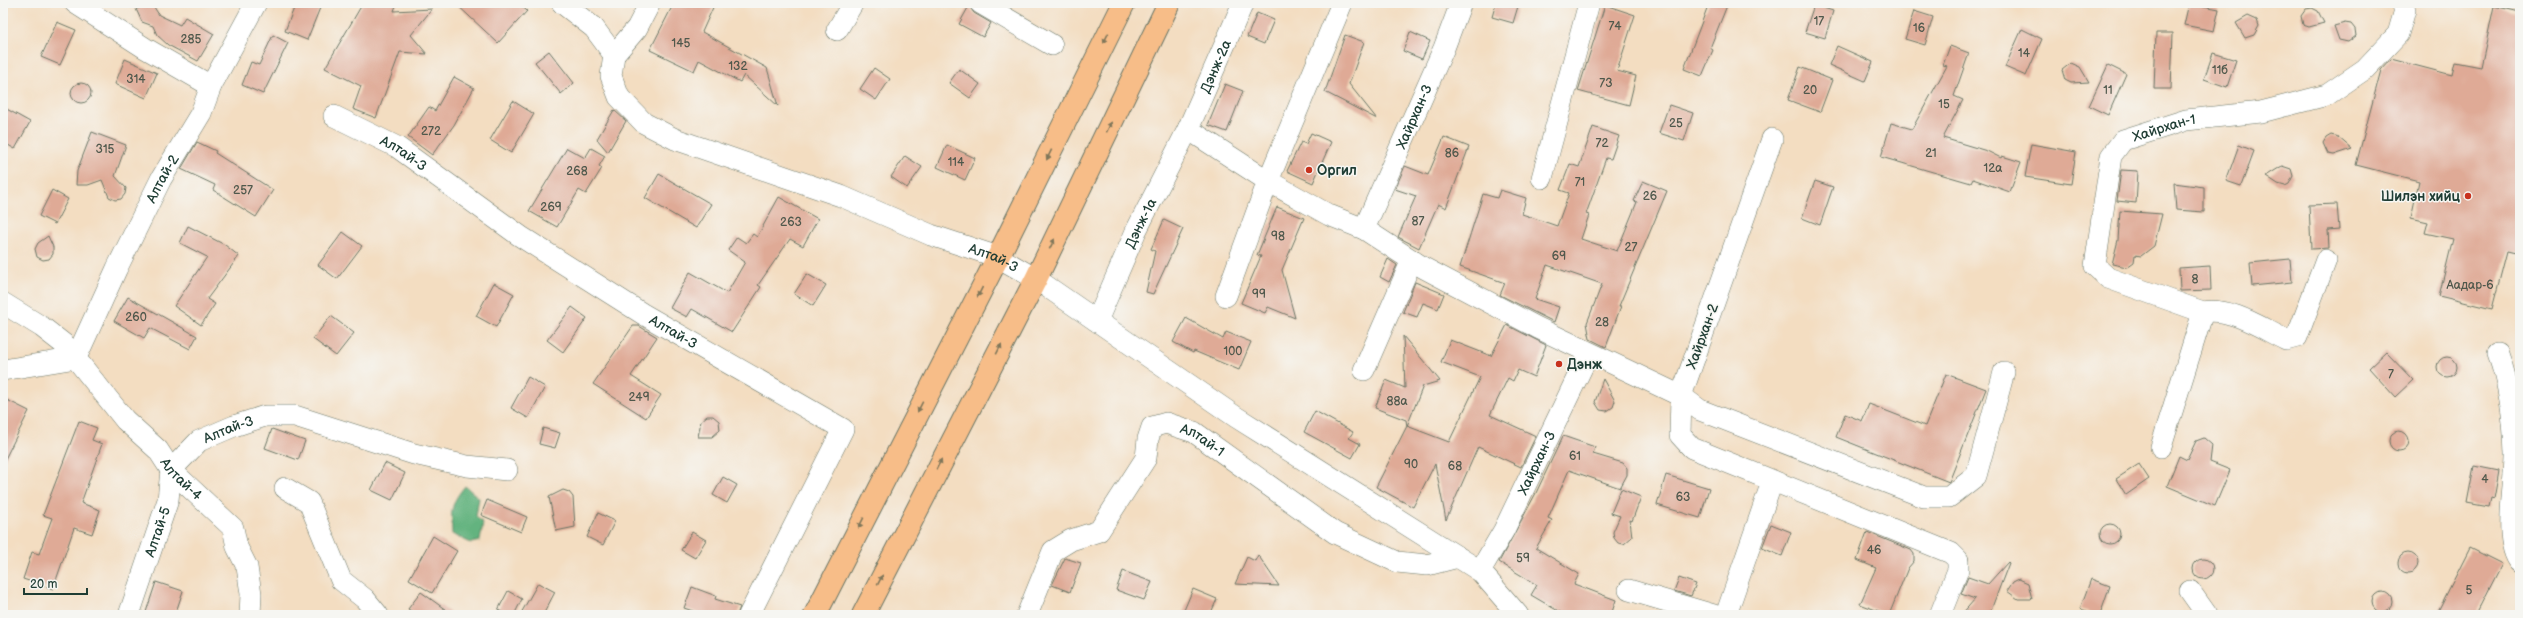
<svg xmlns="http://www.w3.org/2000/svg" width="2523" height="618" font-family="'Balsamiq Sans',sans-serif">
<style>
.forest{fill:#63b37f;stroke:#41785a}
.building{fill:#dfaa96}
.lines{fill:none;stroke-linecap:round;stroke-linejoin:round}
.minor-casing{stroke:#697565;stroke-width:22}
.major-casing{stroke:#697565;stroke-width:24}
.minor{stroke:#fff;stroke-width:21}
.major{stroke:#f7bd88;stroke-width:22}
.oneway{fill:#80775a}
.poi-dot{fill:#c8321e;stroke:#f6f6f2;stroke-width:1.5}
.labels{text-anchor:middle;stroke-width:3;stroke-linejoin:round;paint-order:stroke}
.number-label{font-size:12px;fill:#4f584c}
.street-label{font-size:14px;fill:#1f3d34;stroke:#f6f6f2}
.poi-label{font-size:14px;font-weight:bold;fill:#1f3d34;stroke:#f6f6f2;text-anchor:start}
</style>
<rect width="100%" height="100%" fill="#f6f6f2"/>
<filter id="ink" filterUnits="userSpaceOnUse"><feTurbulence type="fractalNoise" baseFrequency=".025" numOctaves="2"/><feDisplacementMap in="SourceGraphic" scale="8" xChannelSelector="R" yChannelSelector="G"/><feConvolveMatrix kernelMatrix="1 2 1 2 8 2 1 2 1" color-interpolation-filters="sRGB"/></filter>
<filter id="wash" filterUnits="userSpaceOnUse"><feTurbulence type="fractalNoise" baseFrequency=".012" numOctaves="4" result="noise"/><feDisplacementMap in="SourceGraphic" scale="16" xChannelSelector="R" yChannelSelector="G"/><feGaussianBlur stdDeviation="0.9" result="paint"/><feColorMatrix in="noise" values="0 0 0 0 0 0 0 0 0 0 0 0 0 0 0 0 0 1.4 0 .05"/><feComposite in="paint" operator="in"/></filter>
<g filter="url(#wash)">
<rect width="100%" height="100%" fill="#f3ddc1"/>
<path class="forest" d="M465 486 479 498 476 516 483 523 480 541 471 543 452 534C451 511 450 504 465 486Z"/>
<g id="blocks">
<g class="building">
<path d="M296 3H322L307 40 285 31Z"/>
<path d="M363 3H397L394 11 432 9 411 35 427 54 400 52 376 118 353 109 361 86 325 68Z"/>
<path d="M455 3H518L527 11 498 43Z"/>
<path d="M674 3H715L702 32 767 68 778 106 744 75 740 82 699 60 694 71 650 50Z"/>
<path d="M1496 3H1519L1513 23 1492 17Z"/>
<path d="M1709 3H1728L1710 48 1713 50 1702 76 1684 69Z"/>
<path d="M2189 3 2219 9 2214 31 2184 25Z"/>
<path d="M148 5 154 7 159 15 180 25 185 17 214 34 198 61 168 45 157 35 153 26 142 22 136 9Z"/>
<path d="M1605 5 1635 15 1617 71 1636 76 1629 105 1578 91Z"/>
<path d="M1814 5 1833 11 1825 38 1805 32Z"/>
<path d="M969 6 974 13 991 23 983 37 959 24Z"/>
<path d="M2494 6 2520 12V254L2507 251 2492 309 2439 296 2453 239 2425 233 2428 222 2411 218 2419 181 2356 165 2381 70 2391 59 2452 75 2455 62 2481 67Z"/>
<path d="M2312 8 2318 11 2324 23 2309 27 2303 25 2301 16 2306 9Z"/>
<path d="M1914 11 1933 17 1925 45 1905 39Z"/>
<path d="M1257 13 1274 20 1264 44 1247 37Z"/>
<path d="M2248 16 2257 20 2259 26 2254 35 2245 38 2236 23Z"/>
<path d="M57 22 76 30 60 65 41 57Z"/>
<path d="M2345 23 2351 24 2355 29 2356 36 2348 42 2339 40 2334 26Z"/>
<path d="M2022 29 2042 39 2026 76 2005 67Z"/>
<path d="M1410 32 1430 41 1422 59 1403 51Z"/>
<path d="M2156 33H2173L2171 89H2154Z"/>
<path d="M273 35 288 43 263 94 242 85 251 62 259 65Z"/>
<path d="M1345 35 1364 42 1349 84 1377 119 1325 92Z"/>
<path d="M1837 46 1873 62 1865 81 1829 65Z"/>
<path d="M1950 46 1969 53 1954 96 1963 100 1943 138 1987 151 2001 158 2002 156 2021 162 2010 192 1973 179 1971 183 1881 157 1891 123 1912 129 1947 66 1943 65Z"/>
<path d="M549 51 574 83 561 94 535 62Z"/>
<path d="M2213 53 2236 60 2227 87 2204 79Z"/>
<path d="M125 59 157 73 146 98 115 84Z"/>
<path d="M2071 63 2080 67 2089 82 2071 83 2065 80 2062 70Z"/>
<path d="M2108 65 2126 74 2108 115 2089 106Z"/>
<path d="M1800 67 1832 80 1820 112 1788 100Z"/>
<path d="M874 68 890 79 876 100 860 89Z"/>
<path d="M959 69 980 84 970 98 949 83Z"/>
<path d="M454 77 474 88 454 125 432 155 408 137 429 107 435 111Z"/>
<circle cx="81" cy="93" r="10"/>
<path d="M1225 84 1243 91 1227 132 1208 125Z"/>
<path d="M513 101 534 114 511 153 490 140Z"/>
<path d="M1669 105 1693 113 1684 141 1659 133Z"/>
<path d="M3 107 30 122 15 149 3 142Z"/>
<path d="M614 110 626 121 608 152 597 139Z"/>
<path d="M1593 127 1619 136 1611 159 1606 158 1586 214 1589 215 1581 239 1617 251 1637 202 1634 201 1643 181 1667 191 1619 306H1621L1606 347 1590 339 1587 323 1602 284 1547 265 1535 299 1559 307 1554 322 1500 295 1505 283 1460 267 1483 194 1497 198 1500 190 1526 198 1522 214 1557 226 1569 193 1560 190 1570 164 1579 167Z"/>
<path d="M92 132 126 145 115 176 126 188 125 194 121 199 115 200 109 197 102 180 88 185H76L77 171Z"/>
<path d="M1311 133 1331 142 1313 183 1287 171 1301 142 1306 144Z"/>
<path d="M2331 135 2338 137 2352 149 2334 155 2328 154 2323 143 2326 138Z"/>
<path d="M1444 137 1469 147 1446 208 1438 204 1419 248 1398 237 1416 196 1395 189 1405 166 1428 175Z"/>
<path d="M197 142 216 151 215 153 273 190 256 217 213 190 215 185 181 169Z"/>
<path d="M2031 144 2076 152 2071 184 2025 177Z"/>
<path d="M947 145 975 158 965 180 937 167Z"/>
<path d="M2239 145 2254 151 2241 186 2226 181Z"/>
<path d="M567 148 585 158 591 148 605 156 599 166 602 168 586 194 579 190 557 227 529 211Z"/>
<path d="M905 156 922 167 907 188 891 177Z"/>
<path d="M2282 166 2291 169 2293 176 2289 184 2285 186 2278 184 2266 176Z"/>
<path d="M2121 170 2138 171 2136 203 2117 201Z"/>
<path d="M659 174 711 204 696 228 645 198Z"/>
<path d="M1815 181 1833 187 1820 225 1802 218Z"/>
<path d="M2174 183 2204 187V212L2176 210Z"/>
<path d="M52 190 68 199 55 224 39 216Z"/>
<path d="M779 197 818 219 803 246 790 239 758 285 761 287 732 332 692 309 687 317 670 308 690 272 727 293 745 262 728 250 737 237 746 243 753 234 757 237Z"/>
<path d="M2337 204 2339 229 2328 230 2329 248 2311 249 2309 205Z"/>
<path d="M1277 207 1304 218 1282 270 1295 318 1268 307 1265 313 1241 303 1261 256 1257 255Z"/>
<path d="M2120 211 2162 214 2154 246 2141 256 2135 255 2134 262 2127 267 2112 264 2118 240Z"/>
<path d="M1164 220 1183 229 1153 294 1146 292 1155 251 1151 249Z"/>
<path d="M188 226 225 245 239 256 207 299 215 304 201 325 174 306 207 257 180 243Z"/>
<path d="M343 232 362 246 337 279 318 265Z"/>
<path d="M48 236 53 247V254L49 259 43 260 37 257 35 249 38 243Z"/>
<path d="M1388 259 1397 265 1389 282 1380 277Z"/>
<path d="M2290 259 2292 282 2252 286 2250 263Z"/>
<path d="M2210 266 2211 290 2180 291 2179 268Z"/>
<path d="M807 274 826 285 813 306 794 294Z"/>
<path d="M1415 282 1444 294 1438 309 1423 303 1417 317 1403 312Z"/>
<path d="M494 283 514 294 496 327 476 316Z"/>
<path d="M128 297 197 336 190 349 150 328 144 338 114 321Z"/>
<path d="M572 307 587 318 563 352 547 340Z"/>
<path d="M331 316 354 333 336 356 313 339Z"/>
<path d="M1186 318 1223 339 1226 332 1251 342 1239 370 1194 351 1193 353 1173 342Z"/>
<path d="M1507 325 1546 345 1534 377 1518 370 1513 381 1508 378 1490 415 1536 436 1521 467 1478 447 1446 520 1435 464 1413 507 1376 487 1407 426 1406 420 1375 408 1386 380 1405 388 1403 336 1440 381 1423 386 1407 426 1449 442 1480 377 1441 362 1450 340 1491 356Z"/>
<path d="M633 326H639L657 337 631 376 661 395 646 418 593 384Z"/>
<path d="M2386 352 2413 380 2395 397 2369 368Z"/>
<circle cx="2447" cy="367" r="10"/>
<path d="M1946 374 1986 389 1949 482 1836 437 1845 414 1862 421 1869 404 1925 426Z"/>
<path d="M528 377 545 387 528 418 511 408Z"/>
<path d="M1603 379 1615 401 1613 407 1607 411 1600 410 1595 402Z"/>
<path d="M3 398 29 411 3 463Z"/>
<path d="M1315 411 1353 432 1349 438 1360 444 1352 458 1304 432Z"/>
<path d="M707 416H713L719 421 720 430 712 437H698L701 421Z"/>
<path d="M79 421 97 428 92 440 102 444 81 503 100 510 92 534 74 528 53 589 23 579 32 552 39 554 52 518 43 515Z"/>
<path d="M543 428 560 433 555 448 539 444Z"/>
<path d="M272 429 305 441 298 460 265 448Z"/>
<circle cx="2399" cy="441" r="10"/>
<path d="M1563 436 1595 447 1593 454 1623 463 1627 468V475L1620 488 1569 470 1548 518 1552 520 1536 548 1579 574 1574 584 1616 600 1611 615H1565L1531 595 1537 585 1499 562 1536 493Z"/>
<path d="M2204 438 2212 445 2210 462 2230 470 2215 506 2167 486 2179 456 2187 460 2196 441Z"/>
<path d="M385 463 405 473 392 500 371 490Z"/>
<path d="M2139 464 2149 479 2126 495 2116 479Z"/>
<path d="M2474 466 2499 471 2494 499 2491 498 2489 507 2467 503Z"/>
<path d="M1666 475 1709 488 1700 518 1657 505Z"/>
<path d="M723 477 737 485 727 503 713 495Z"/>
<path d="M1621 489 1641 497 1632 521 1630 520 1632 537 1624 544 1618 543 1614 538 1613 532 1620 516 1611 513Z"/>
<path d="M563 490 569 492 573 497 575 527 556 531 549 497Z"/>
<path d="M487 500 527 517 521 532 481 515Z"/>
<path d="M598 513 615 521 603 545 587 537Z"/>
<path d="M1771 524 1791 532 1782 556 1762 548Z"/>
<circle cx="2110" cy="534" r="10"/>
<path d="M692 532 706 540 695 558 681 550Z"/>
<path d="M1867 532 1911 550 1914 554V561L1908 568 1889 615 1860 604 1876 568 1857 560Z"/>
<path d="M433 536 457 551 432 593 409 579Z"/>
<path d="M2470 548 2502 564 2476 615H2436Z"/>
<circle cx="2408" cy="563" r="10"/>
<path d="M1258 555 1279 586 1235 584 1247 557 1255 561Z"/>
<path d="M1065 558 1081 563 1070 592 1052 585Z"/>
<circle cx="2203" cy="569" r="10"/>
<path d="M2008 562 2009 563 1989 615H1961L1975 599 1961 594 1968 577 1988 584Z"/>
<path d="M1123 571 1152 582 1144 600 1116 590Z"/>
<path d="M1679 578 1696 584 1691 596 1674 591Z"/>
<path d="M2019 579 2028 583 2032 599H2018L2007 591 2013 582Z"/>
<path d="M2091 579 2110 586 2100 615 2080 609Z"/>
<path d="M156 582 183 591 175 615H145Z"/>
<path d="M538 583 555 592 543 615H520Z"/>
<path d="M692 587 716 596 715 599 740 607 737 615H704L684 608Z"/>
<path d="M1193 589 1217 599 1210 615H1182Z"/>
<path d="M508 591 522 599 514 615H507L498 610Z"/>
<path d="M421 592 453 615H417L408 609Z"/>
<circle cx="2382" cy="602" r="10"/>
</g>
</g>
</g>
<g filter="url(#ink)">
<use href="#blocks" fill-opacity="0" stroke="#697565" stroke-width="1"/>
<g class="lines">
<defs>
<g id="minor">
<path d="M75 3 145 48 211 86"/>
<path d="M562 3 594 28 614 55"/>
<path d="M980 3 1052 45"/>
<path d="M837 30 853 3"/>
<path id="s1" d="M614 55 611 76 619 97 644 123 675 139 841 196 931 235 998 257 1036 279 1236 417 1480 571 1518 615"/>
<path d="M614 55 637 28 650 3"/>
<path id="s2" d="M334 116 397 147 520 236 643 314 843 429 749 615"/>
<path d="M1188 129 1268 181 1329 215 1364 229 1424 268 1538 328 1681 396 1700 410 1924 497H1949L1976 476 2004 372"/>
<path d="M1772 139 1681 396 1680 435 1692 448 1951 553 1958 560V570L1940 615"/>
<path d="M1542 178 1589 3"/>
<path id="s3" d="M1364 229 1444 48 1461 3"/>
<path d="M1226 296 1268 181 1342 3"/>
<path id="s4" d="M3 303 42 327 65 345 125 420 158 450 171 470 233 528 237 547 247 567 251 594 250 615"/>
<path d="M2203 312C2231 307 2261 328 2286 340L2297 337 2326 260"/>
<path id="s5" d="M1097 321 1136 231 1188 129 1243 3"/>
<path d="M2498 354C2509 384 2514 421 2515 453 2516 480 2502 541 2520 562"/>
<path id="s6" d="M76 358 117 268 161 179 201 113 211 86 256 3"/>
<path d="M3 370 76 358"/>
<path d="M1364 370 1412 260"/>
<path id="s7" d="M2161 447 2203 312 2108 278 2095 266 2111 156 2123 140 2186 120 2261 112 2327 95 2365 69 2398 34 2405 10 2402 3"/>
<path id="s8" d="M171 470 199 441 234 426 265 416H295L414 454 467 466 507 470"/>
<path d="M285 488 309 502 341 580 365 599 378 615"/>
<path id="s9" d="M1480 571 1504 530 1589 353"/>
<path d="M1629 590 1714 615"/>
<path d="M2190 591 2207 615"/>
<path id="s10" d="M129 615 168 500 171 470"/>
<path id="s11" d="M1027 615 1053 551 1071 540 1099 531 1146 458 1148 439 1152 427 1166 423 1194 432 1335 533 1397 562 1427 565 1458 557"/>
<path d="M1726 615 1772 482"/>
</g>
<g id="major">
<path d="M815 615 998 257 1124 3"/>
<path d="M863 615 1036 279 1169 3"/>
</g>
</defs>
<use href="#minor" class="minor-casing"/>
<use href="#major" class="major-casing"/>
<use href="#minor" class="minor"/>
<use href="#major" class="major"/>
</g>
<defs><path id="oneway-solid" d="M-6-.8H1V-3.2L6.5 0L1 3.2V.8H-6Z"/></defs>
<g class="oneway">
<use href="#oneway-solid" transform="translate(1106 38) rotate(116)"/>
<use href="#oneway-solid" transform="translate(1109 127) rotate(-64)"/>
<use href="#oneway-solid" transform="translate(1049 155) rotate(116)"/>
<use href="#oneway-solid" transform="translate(1052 244) rotate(-64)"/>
<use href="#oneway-solid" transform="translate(980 292) rotate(117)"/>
<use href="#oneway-solid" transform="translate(999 349) rotate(-63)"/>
<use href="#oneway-solid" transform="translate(920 407) rotate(117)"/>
<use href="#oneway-solid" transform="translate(939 464) rotate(-63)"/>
<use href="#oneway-solid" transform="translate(861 523) rotate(117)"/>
<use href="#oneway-solid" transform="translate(880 580) rotate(-63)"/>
</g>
</g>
<g class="poi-dot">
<circle cx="1309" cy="170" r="4"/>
<circle cx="2468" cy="196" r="4"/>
<circle cx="1559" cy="364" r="4"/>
</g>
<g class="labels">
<g class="number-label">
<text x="1819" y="25">17</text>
<text x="1615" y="30">74</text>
<text x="1919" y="32">16</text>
<text x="191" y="43">285</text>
<text x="681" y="47">145</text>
<text x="2024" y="57">14</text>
<text x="738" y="70">132</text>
<text x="2220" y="74">11б</text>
<text x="136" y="83">314</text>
<text x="1606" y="87">73</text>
<text x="1810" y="94">20</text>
<text x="2108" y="94">11</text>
<text x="1944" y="108">15</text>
<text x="1676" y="127">25</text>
<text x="431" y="135">272</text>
<text x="1602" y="147">72</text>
<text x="105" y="153">315</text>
<text x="1452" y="157">86</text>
<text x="1931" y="157">21</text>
<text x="956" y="166">114</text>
<text x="1993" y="172">12а</text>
<text x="577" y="175">268</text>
<text x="1580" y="186">71</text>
<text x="243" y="194">257</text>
<text x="1650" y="200">26</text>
<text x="551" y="211">269</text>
<text x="1418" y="225">87</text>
<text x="791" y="226">263</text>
<text x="1278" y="240">98</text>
<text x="1631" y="251">27</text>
<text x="1559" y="260">69</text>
<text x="2195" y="283">8</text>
<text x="2470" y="289">Аадар-6</text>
<text x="1259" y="298">99</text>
<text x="136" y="321">260</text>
<text x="1602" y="326">28</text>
<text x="1233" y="355">100</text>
<text x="2391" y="378">7</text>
<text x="639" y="401">249</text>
<text x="1397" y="405">88а</text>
<text x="1575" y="460">61</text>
<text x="1411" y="468">90</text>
<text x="1455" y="470">68</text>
<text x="2485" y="483">4</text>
<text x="1683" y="501">63</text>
<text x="1874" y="554">46</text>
<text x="1523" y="562">59</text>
<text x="2469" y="594">5</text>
</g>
<g class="street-label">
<text dy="5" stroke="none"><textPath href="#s5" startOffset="281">Дэнж-2а</textPath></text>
<text dy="5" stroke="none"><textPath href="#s3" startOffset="123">Хайрхан-3</textPath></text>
<text dy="5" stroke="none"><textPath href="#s7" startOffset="434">Хайрхан-1</textPath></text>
<text dy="5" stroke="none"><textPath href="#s2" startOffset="79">Алтай-3</textPath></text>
<text dy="5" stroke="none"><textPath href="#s6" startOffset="199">Алтай-2</textPath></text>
<text dy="5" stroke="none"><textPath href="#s5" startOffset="107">Дэнж-1а</textPath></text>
<text dy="5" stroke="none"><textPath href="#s1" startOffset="455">Алтай-3</textPath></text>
<text dy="5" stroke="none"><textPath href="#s2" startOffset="403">Алтай-3</textPath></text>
<text transform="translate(1702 336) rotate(-70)" y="5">Хайрхан-2</text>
<text dy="5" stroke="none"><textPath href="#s8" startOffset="72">Алтай-3</textPath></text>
<text dy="5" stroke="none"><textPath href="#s11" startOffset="293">Алтай-1</textPath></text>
<text dy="5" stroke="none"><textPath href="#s9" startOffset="122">Хайрхан-3</textPath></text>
<text dy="5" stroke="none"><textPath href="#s4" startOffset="253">Алтай-4</textPath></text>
<text dy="5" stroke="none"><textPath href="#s10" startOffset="88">Алтай-5</textPath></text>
</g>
<g class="poi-label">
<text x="1317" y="175">Оргил</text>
<text x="2460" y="201" text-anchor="end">Шилэн хийц</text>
<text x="1567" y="369">Дэнж</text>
</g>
</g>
<rect width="2523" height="618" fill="none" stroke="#f6f6f2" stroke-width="16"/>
<path d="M24 588v6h63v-6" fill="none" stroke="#1f3d34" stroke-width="2"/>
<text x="30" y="588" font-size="12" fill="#1f3d34" stroke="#f6f6f2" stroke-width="3" paint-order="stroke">20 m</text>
</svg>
